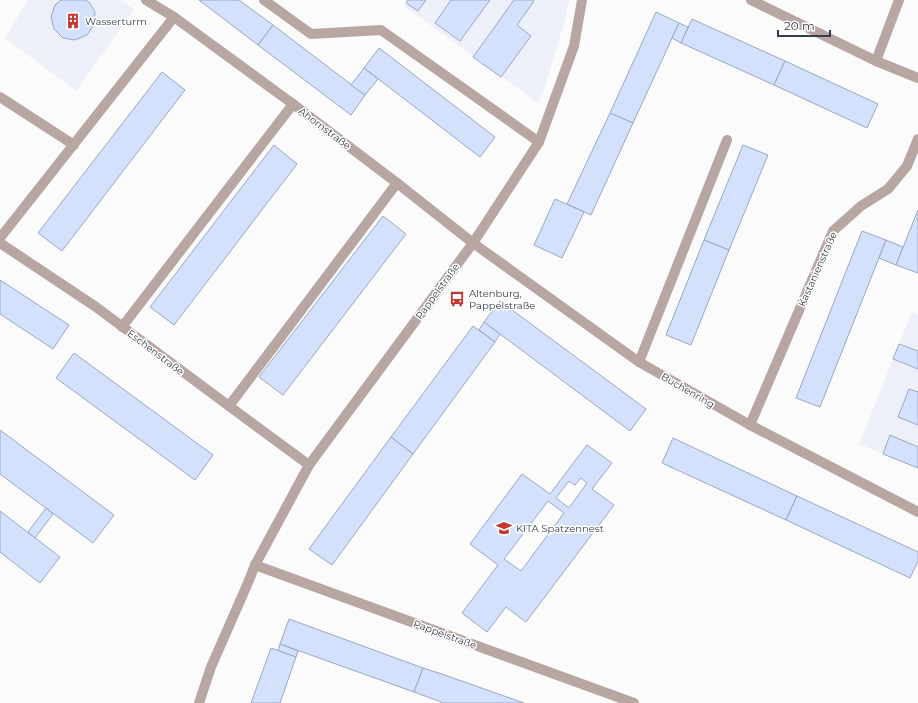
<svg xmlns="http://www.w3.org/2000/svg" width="918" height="703" font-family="Montserrat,sans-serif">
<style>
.built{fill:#edf0f8}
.building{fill:#d3e1fd;stroke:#99a7c5;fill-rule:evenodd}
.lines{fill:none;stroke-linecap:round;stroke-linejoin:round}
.minor{stroke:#b8a6a3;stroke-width:10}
.labels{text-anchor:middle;stroke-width:3;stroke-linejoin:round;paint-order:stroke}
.poi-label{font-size:10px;fill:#363c49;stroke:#fff;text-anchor:start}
.street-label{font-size:10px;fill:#363c49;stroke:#fff}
</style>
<rect width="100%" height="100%" fill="#fbfbfb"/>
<g class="built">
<path d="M28 0H120L134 9 76 91 5 38Z"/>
<path d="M408 0H569L566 16 545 87 538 103 404 6Z"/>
<path d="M912 312 918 315V468L859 444Z"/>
</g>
<g class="building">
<path d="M61 0H85L89 2 95 12 94 25 87 35 75 40 63 38 54 29 51 17 55 5Z"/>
<path d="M199 0H239L273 25 258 45Z"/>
<path d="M408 0H426L418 11 406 3Z"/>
<path d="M451 0H490L460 41 435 23Z"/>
<path d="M514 0H533L534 1 517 25 531 36 501 77 473 57Z"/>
<path d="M656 12 679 23 633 123 610 113Z"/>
<path d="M692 19 785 61 774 85 681 43Z"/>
<path d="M679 23 688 27 681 43 672 38Z"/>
<path d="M273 25 365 95 351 115 258 45Z"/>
<path d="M379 48 495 137 480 157 364 68Z"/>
<path d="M785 61 878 104 867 128 774 85Z"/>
<path d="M364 68 378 79 365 95 351 85Z"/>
<path d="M162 72 185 90 62 251 38 233Z"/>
<path d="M610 113 633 123 591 215 567 204Z"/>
<path d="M274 145 297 164 174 325 150 307Z"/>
<path d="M743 145 768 155 729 250 704 240Z"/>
<path d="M555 199 584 212 562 258 534 245Z"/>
<path d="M918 210V273L896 265Z"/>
<path d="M383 216 406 234 283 395 259 377Z"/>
<path d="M862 231 886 240 820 407 796 398Z"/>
<path d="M704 240 729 250 691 345 666 335Z"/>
<path d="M886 240 903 247 896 265 879 258Z"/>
<path d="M0 280 69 325 53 349 0 314Z"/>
<path d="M500 301 646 409 630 431 484 322Z"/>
<path d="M484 322 500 334 495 342 479 330Z"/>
<path d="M473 326 495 342 413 454 391 437Z"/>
<path d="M899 344 918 351V369L893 359Z"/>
<path d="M74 353 213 455 195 480 56 378Z"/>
<path d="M909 389 918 392V425L898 417Z"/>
<path d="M0 430 114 515 93 543 0 474Z"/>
<path d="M890 435 918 447V468L883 454Z"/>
<path d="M391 437 413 454 332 565 309 549Z"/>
<path d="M673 438 797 496 786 520 662 463Z"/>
<path d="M587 445 612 463 592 489 614 505 526 622 506 607 487 632 462 613 498 565 470 544 522 474 550 494ZM581 478 587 483 569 508 556 498 569 481 575 485ZM548 501 564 513 521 571 504 559Z"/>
<path d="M797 496 918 552V561L910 578 786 520Z"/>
<path d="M46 508 53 514 35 538 28 532Z"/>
<path d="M0 511 60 557 40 583 0 552Z"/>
<path d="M289 619 423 668 414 692 280 644Z"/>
<path d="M280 644 298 651 296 657 278 651Z"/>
<path d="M271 648 296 657 280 703H251Z"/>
<path d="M423 668 439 673 524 703H444L414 692Z"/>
</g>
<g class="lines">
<g class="minor">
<path d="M146 0 174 17 293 104 397 183 473 243 639 362 750 425 918 512"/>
<path d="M264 0 311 34 381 30 539 142"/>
<path d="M751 0 876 61 918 78"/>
<path d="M876 61 899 0"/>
<path d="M0 97 74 145"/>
<path d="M0 238 174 17"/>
<path d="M0 243 96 307 229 406 309 465"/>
<path d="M122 327 293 104"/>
<path d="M639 362 727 140"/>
<path d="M229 406 397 183"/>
<path d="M750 425 833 231 861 206 888 189 907 166 918 139"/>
<path d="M255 565 634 703"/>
<path d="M199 703 211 667 247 585 255 565 309 465 473 243 539 142 574 46 582 0"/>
</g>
</g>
<defs>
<symbol id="building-bare" viewBox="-9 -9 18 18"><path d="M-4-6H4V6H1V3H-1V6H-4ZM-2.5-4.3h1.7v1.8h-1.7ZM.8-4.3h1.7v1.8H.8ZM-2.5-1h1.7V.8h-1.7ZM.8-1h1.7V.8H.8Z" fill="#c5372c" stroke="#fff" stroke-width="2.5" paint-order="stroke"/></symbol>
<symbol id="bus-bare" viewBox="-9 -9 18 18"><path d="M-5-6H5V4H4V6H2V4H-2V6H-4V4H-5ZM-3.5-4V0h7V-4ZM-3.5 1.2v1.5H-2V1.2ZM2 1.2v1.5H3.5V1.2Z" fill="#c5372c" stroke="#fff" stroke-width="2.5" paint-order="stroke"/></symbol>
<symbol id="school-bare" viewBox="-9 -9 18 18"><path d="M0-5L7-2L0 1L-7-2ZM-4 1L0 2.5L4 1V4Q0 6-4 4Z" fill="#c5372c" stroke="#fff" stroke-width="2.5" paint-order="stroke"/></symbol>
</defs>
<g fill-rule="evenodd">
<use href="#building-bare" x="62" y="10" width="22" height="22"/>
<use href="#bus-bare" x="446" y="288" width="22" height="22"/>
<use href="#school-bare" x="493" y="517" width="22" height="22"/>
</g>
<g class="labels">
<g class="poi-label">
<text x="85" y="25">Wasserturm</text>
<text x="469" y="297">Altenburg,<tspan x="469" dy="12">Pappelstraße</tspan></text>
<text x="516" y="532">KITA Spatzennest</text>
</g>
<g class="street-label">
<text transform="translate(325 128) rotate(37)" y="4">Ahornstraße</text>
<text transform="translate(817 269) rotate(-66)" y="4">Kastanienstraße</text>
<text transform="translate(437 291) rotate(-54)" y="4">Pappelstraße</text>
<text transform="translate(156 352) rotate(37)" y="4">Eschenstraße</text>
<text transform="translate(688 390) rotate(30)" y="4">Buchenring</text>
<text transform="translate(445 634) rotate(20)" y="4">Pappelstraße</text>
</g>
</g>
<path d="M778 30v6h52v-6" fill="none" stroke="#363c49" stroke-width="2"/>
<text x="784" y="30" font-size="12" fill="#363c49" stroke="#ffffff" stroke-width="3" paint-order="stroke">20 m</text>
</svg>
